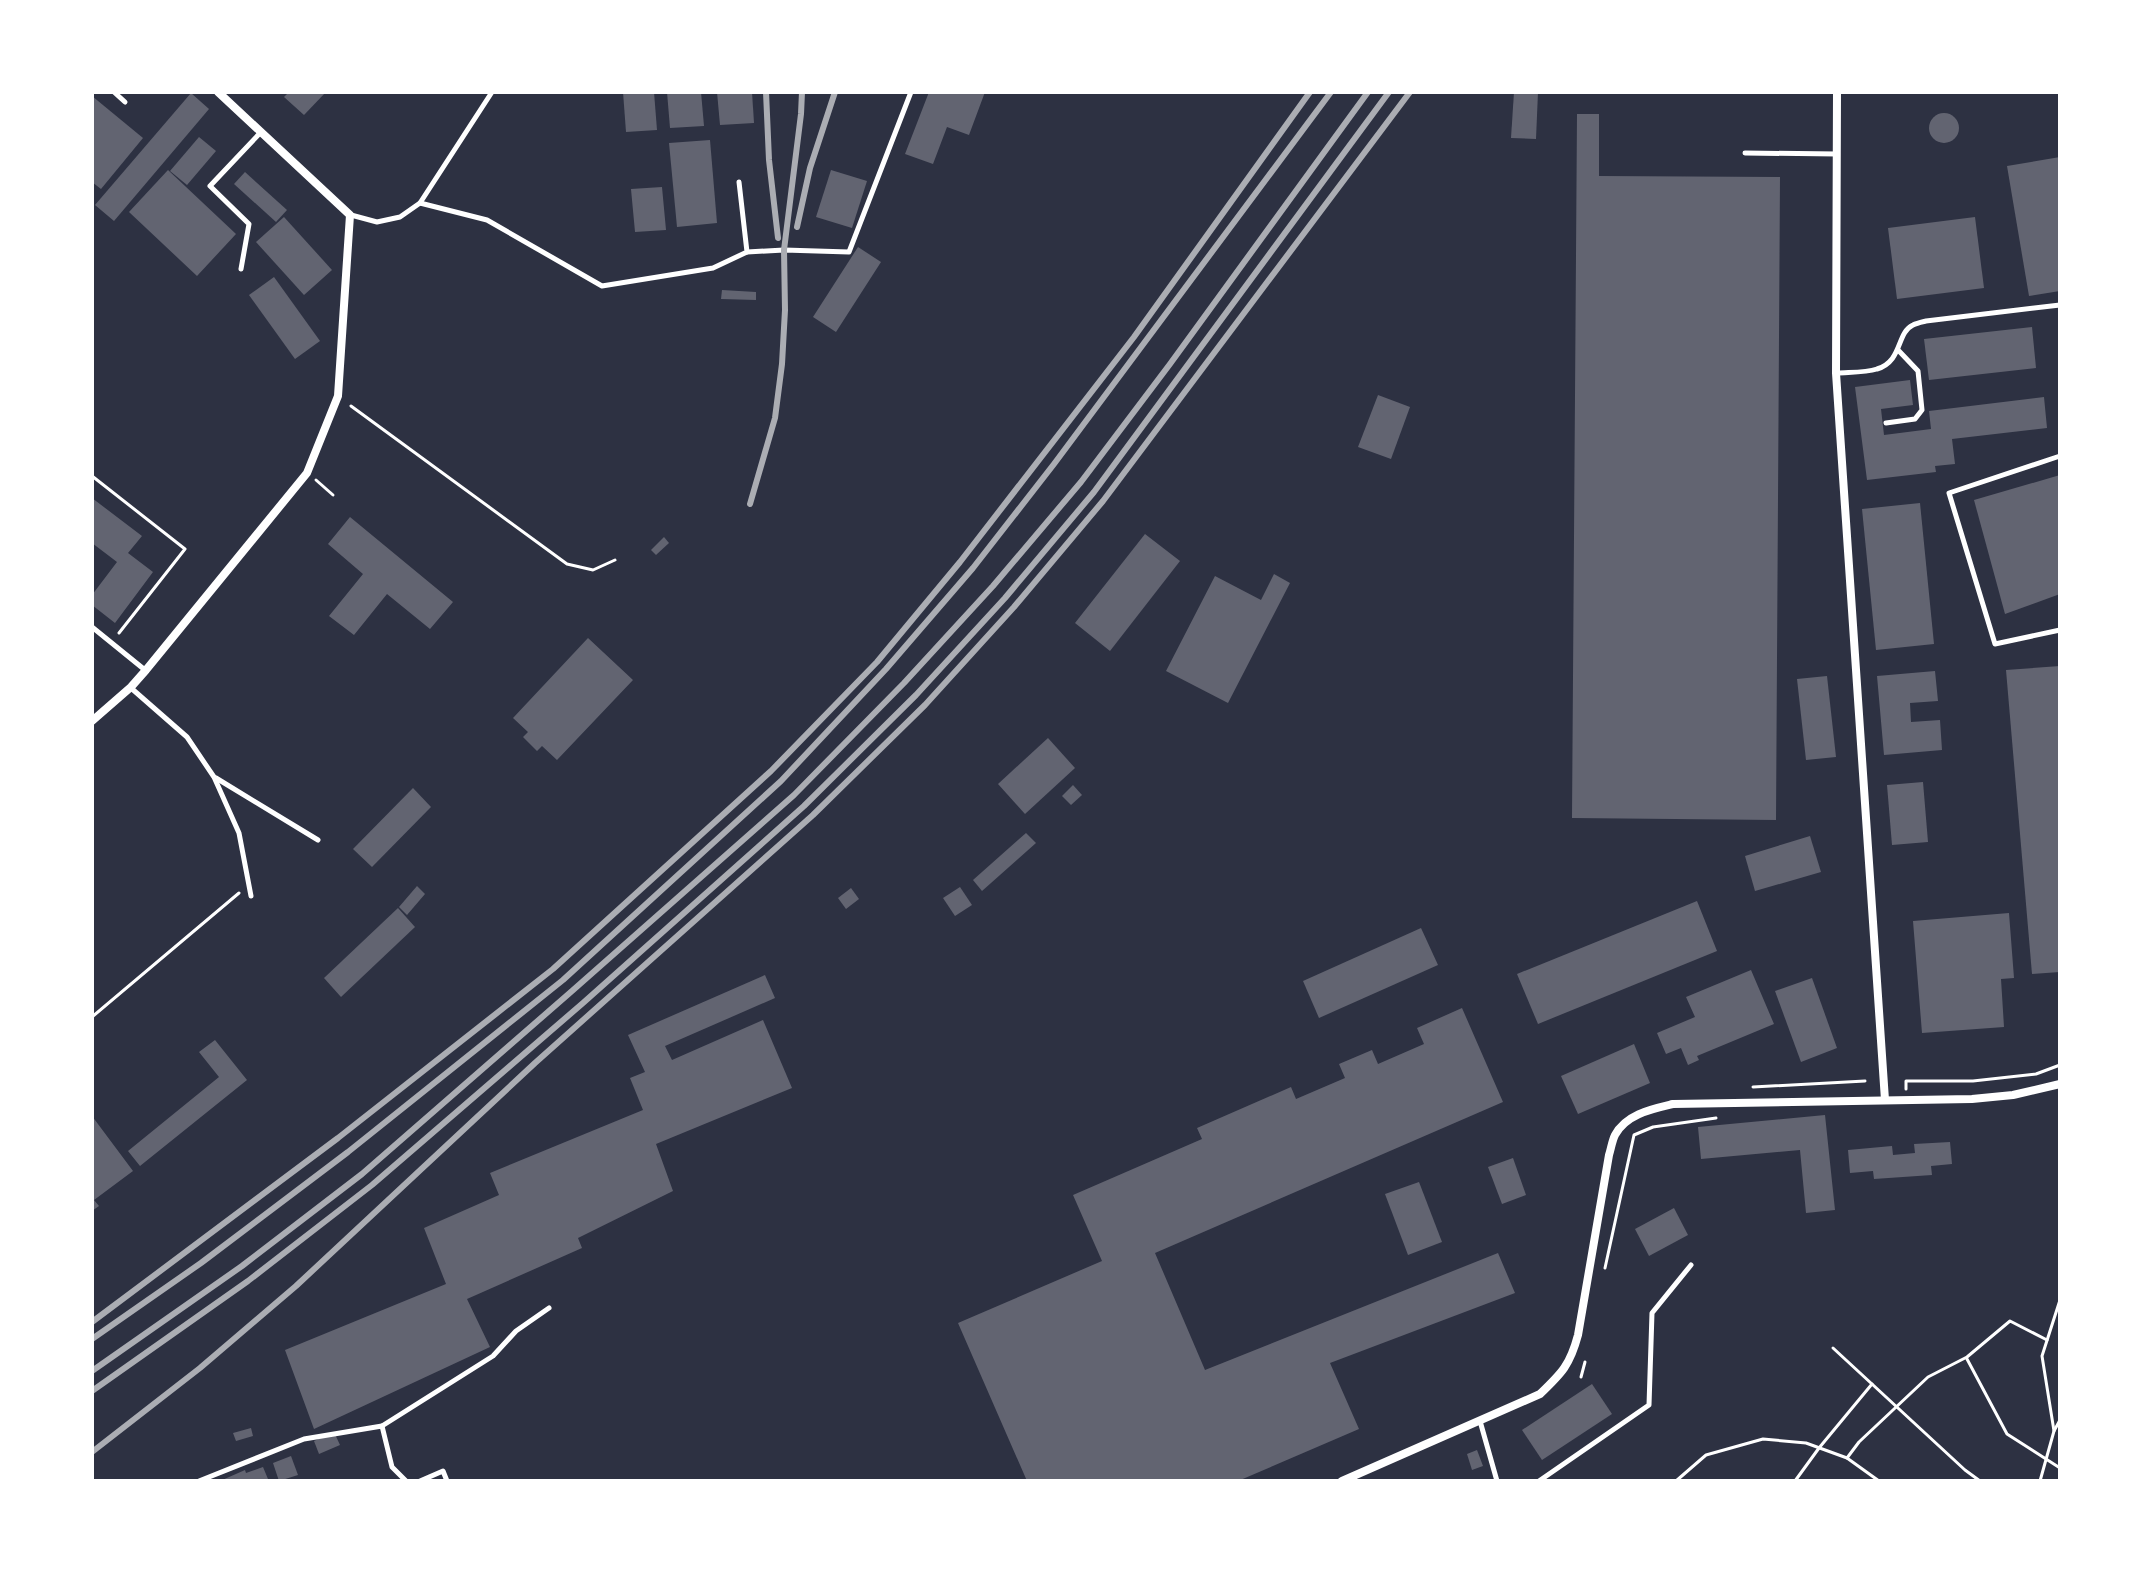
<svg xmlns="http://www.w3.org/2000/svg" width="2152" height="1573" font-family="'Nunito Sans',sans-serif">
<style>
.building{fill:#626471}
.lines{fill:none;stroke-linecap:round;stroke-linejoin:round}
.path{stroke:#fff;stroke-width:3}
.service{stroke:#fff;stroke-width:5}
.minor{stroke:#fff;stroke-width:8}
.rail{stroke:#abadb3;stroke-width:6}
</style>
<rect width="100%" height="100%" fill="#2d3142"/>
<g class="building">
<path d="M289 92H326L304 115 284 97Z"/>
<path d="M623 92H654L657 130 626 132Z"/>
<path d="M667 92H701L704 126 670 128Z"/>
<path d="M717 92H752L754 123 720 125Z"/>
<path d="M929 92H985L969 135 947 127 933 164 905 154Z"/>
<path d="M1514 92H1538L1536 139 1511 138Z"/>
<path d="M191 93 209 109 114 221 95 205Z"/>
<path d="M92 96 143 138 101 189 92 182Z"/>
<circle cx="1944" cy="128" r="15"/>
<path d="M1577 114H1599V176L1780 177 1776 820 1572 818Z"/>
<path d="M199 137 216 151 187 185 170 171Z"/>
<path d="M710 140 717 223 677 227 669 143Z"/>
<path d="M2060 157V291L2029 296 2007 166Z"/>
<path d="M168 170 236 234 197 276 129 212Z"/>
<path d="M831 170 867 181 852 228 816 217Z"/>
<path d="M245 172 287 210 276 222 234 184Z"/>
<path d="M662 187 666 230 635 232 631 189Z"/>
<path d="M284 217 332 270 304 295 256 242Z"/>
<path d="M1975 217 1984 288 1897 299 1888 228Z"/>
<path d="M858 247 881 262 836 332 813 317Z"/>
<path d="M274 277 320 341 295 359 249 295Z"/>
<path d="M722 290 756 292V300L721 299Z"/>
<path d="M2032 327 2036 368 1929 380 1924 339Z"/>
<path d="M1910 380 1913 405 1881 409 1884 435 1931 429 1929 411 2044 397 2047 428 1952 439 1955 464 1935 466 1936 472 1867 480 1855 387Z"/>
<path d="M1378 395 1410 407 1391 459 1358 447Z"/>
<path d="M2060 475V594L2005 614 1974 500Z"/>
<path d="M92 498 142 536 128 553 153 572 115 623 92 605V595L117 562 92 543Z"/>
<path d="M1920 503 1934 644 1876 650 1862 509Z"/>
<path d="M350 517 453 602 430 629 387 594 354 635 329 616 363 574 328 544Z"/>
<path d="M1145 534 1180 561 1110 651 1075 623Z"/>
<path d="M664 537 669 543 656 555 651 550Z"/>
<path d="M1274 574 1290 583 1228 703 1166 671 1215 576 1261 600Z"/>
<path d="M588 638 633 680 557 760 542 746 537 751 523 737 528 732 513 718Z"/>
<path d="M2060 666V972L2032 974 2006 670Z"/>
<path d="M1935 671 1938 701 1910 703 1911 722 1940 720 1942 750 1884 755 1877 676Z"/>
<path d="M1827 676 1836 757 1806 760 1797 679Z"/>
<path d="M1048 738 1075 768 1025 814 998 784Z"/>
<path d="M1923 782 1928 842 1892 845 1887 785Z"/>
<path d="M1073 785 1082 795 1071 805 1062 796Z"/>
<path d="M413 788 431 807 372 867 353 849Z"/>
<path d="M1026 833 1036 843 982 891 973 880Z"/>
<path d="M1810 836 1821 872 1755 891 1745 856Z"/>
<path d="M417 886 425 894 407 915 399 907Z"/>
<path d="M960 887 972 905 955 916 943 898Z"/>
<path d="M851 888 859 899 846 909 838 898Z"/>
<path d="M1697 901 1717 951 1538 1024 1517 974Z"/>
<path d="M398 908 415 927 341 997 324 978Z"/>
<path d="M2009 913 2014 978 2001 979 2004 1027 1922 1033 1913 921Z"/>
<path d="M1421 928 1438 965 1319 1018 1303 981Z"/>
<path d="M1751 970 1774 1024 1697 1056 1699 1060 1688 1065 1681 1048 1666 1054 1657 1033 1695 1017 1686 997Z"/>
<path d="M765 975 775 998 665 1046 672 1060 763 1020 792 1088 656 1144 673 1191 578 1238 582 1248 467 1299 490 1347 314 1429 285 1350 446 1284 424 1228 499 1195 490 1173 643 1110 630 1078 645 1072 628 1035Z"/>
<path d="M1812 978 1837 1048 1801 1062 1775 991Z"/>
<path d="M1462 1008 1503 1102 1155 1253 1205 1370 1498 1253 1515 1293 1330 1363 1359 1429 1238 1481H1027L958 1323 1102 1261 1073 1195 1202 1139 1197 1128 1291 1087 1296 1099 1345 1078 1339 1064 1372 1050 1378 1064 1424 1044 1417 1028Z"/>
<path d="M215 1040 247 1080 140 1166 128 1151 219 1077 199 1052Z"/>
<path d="M1634 1044 1650 1083 1578 1114 1561 1076Z"/>
<path d="M1825 1115 1835 1210 1806 1213 1800 1150 1701 1159 1698 1127Z"/>
<path d="M92 1116 133 1171 94 1200 99 1206 92 1211Z"/>
<path d="M1950 1142 1952 1164 1931 1166 1932 1175 1874 1179 1873 1171 1850 1173 1848 1150 1892 1146 1893 1155 1915 1153 1914 1144Z"/>
<path d="M1513 1158 1526 1195 1502 1204 1488 1167Z"/>
<path d="M1419 1182 1442 1242 1408 1255 1385 1194Z"/>
<path d="M1674 1208 1688 1235 1649 1256 1635 1229Z"/>
<path d="M1592 1384 1612 1414 1542 1460 1522 1430Z"/>
<path d="M251 1428 253 1436 236 1441 233 1433Z"/>
<path d="M334 1432 340 1445 319 1454 314 1441Z"/>
<path d="M1477 1450 1483 1466 1472 1470 1467 1454Z"/>
<path d="M291 1456 298 1475 279 1481 273 1463Z"/>
<path d="M263 1467 268 1479 262 1481H220L245 1470 246 1473Z"/>
</g>
<g class="lines">
<g class="path">
<path d="M351 406 567 564 593 570 615 560"/>
<path d="M92 476 185 549 119 633"/>
<path d="M316 480 333 495"/>
<path d="M92 1017 239 893"/>
<path d="M1753 1087 1865 1081"/>
<path d="M1906 1089V1081H1973L2036 1074 2060 1065"/>
<path d="M1605 1268 1634 1135 1653 1127 1716 1118"/>
<path d="M1833 1348 1965 1470 1980 1481"/>
<path d="M1967 1359 2007 1434 2060 1468"/>
<path d="M1581 1377 1585 1362"/>
<path d="M2054 1431 2042 1356 2060 1300"/>
<path d="M1847 1458 1859 1442 1928 1377 1967 1357 2010 1321 2047 1340"/>
<path d="M1676 1481 1706 1455 1763 1439 1806 1443 1847 1458 1879 1481"/>
<path d="M1795 1481 1819 1448 1872 1384"/>
<path d="M2040 1481 2054 1431 2060 1420"/>
</g>
<g class="service">
<path d="M114 92 125 102"/>
<path d="M1745 153 1837 154"/>
<path d="M420 203 487 220 602 286 713 268 747 252 739 182"/>
<path d="M351 215 377 222 400 217 420 203 492 92"/>
<path d="M747 252 784 250 849 252 911 92"/>
<path d="M241 269 249 224 210 186 261 132"/>
<path d="M1837 373C1849 372 1865 373 1877 369 1903 361 1896 333 1913 325 1917 323 1922 322 1926 321L2060 305"/>
<path d="M1886 423 1915 419 1922 410 1918 371 1899 351"/>
<path d="M2060 456 1949 493 1995 644 2060 630"/>
<path d="M92 627 145 670"/>
<path d="M131 688 187 737 214 777 239 833 251 896"/>
<path d="M216 778 318 840"/>
<path d="M1480 1421 1497 1481"/>
<path d="M382 1426 493 1356 516 1331 549 1308"/>
<path d="M199 1481 304 1439 382 1426 392 1467 406 1481"/>
<path d="M420 1481 443 1471 447 1481"/>
<path d="M1539 1481 1649 1405 1652 1313 1691 1265"/>
</g>
<g class="minor">
<path d="M1837 92 1836 373 1885 1100"/>
<path d="M92 721 131 687 146 670 307 473 338 396 350 215 218 92"/>
<path d="M1342 1481 1540 1394C1562 1373 1570 1365 1578 1335L1609 1155C1611 1149 1612 1141 1615 1135 1626 1114 1652 1109 1673 1104L1972 1099 2013 1095 2060 1084"/>
</g>
<g class="rail">
<path d="M766 92 769 160 778 238"/>
<path d="M797 227 810 168 835 92"/>
<path d="M750 504 775 418 782 364 785 310 784 250 801 114 802 92"/>
<path d="M92 1322 338 1138 553 969 771 771 877 662 960 562 1134 337 1310 92"/>
<path d="M92 1339 201 1263 348 1152 563 980 781 781 886 669 973 568 1054 464 1331 92"/>
<path d="M92 1371 242 1266 362 1174 572 991 794 795 904 683 993 586 1081 482 1170 364 1368 92"/>
<path d="M92 1391 248 1281 372 1185 583 1003 804 806 916 695 1005 598 1094 492 1389 92"/>
<path d="M92 1452 200 1368 296 1286 535 1063 813 815 925 705 1014 607 1103 501 1410 92"/>
</g>
</g>
<rect width="2152" height="1573" fill="none" stroke="#ffffff" stroke-width="188"/>
</svg>
